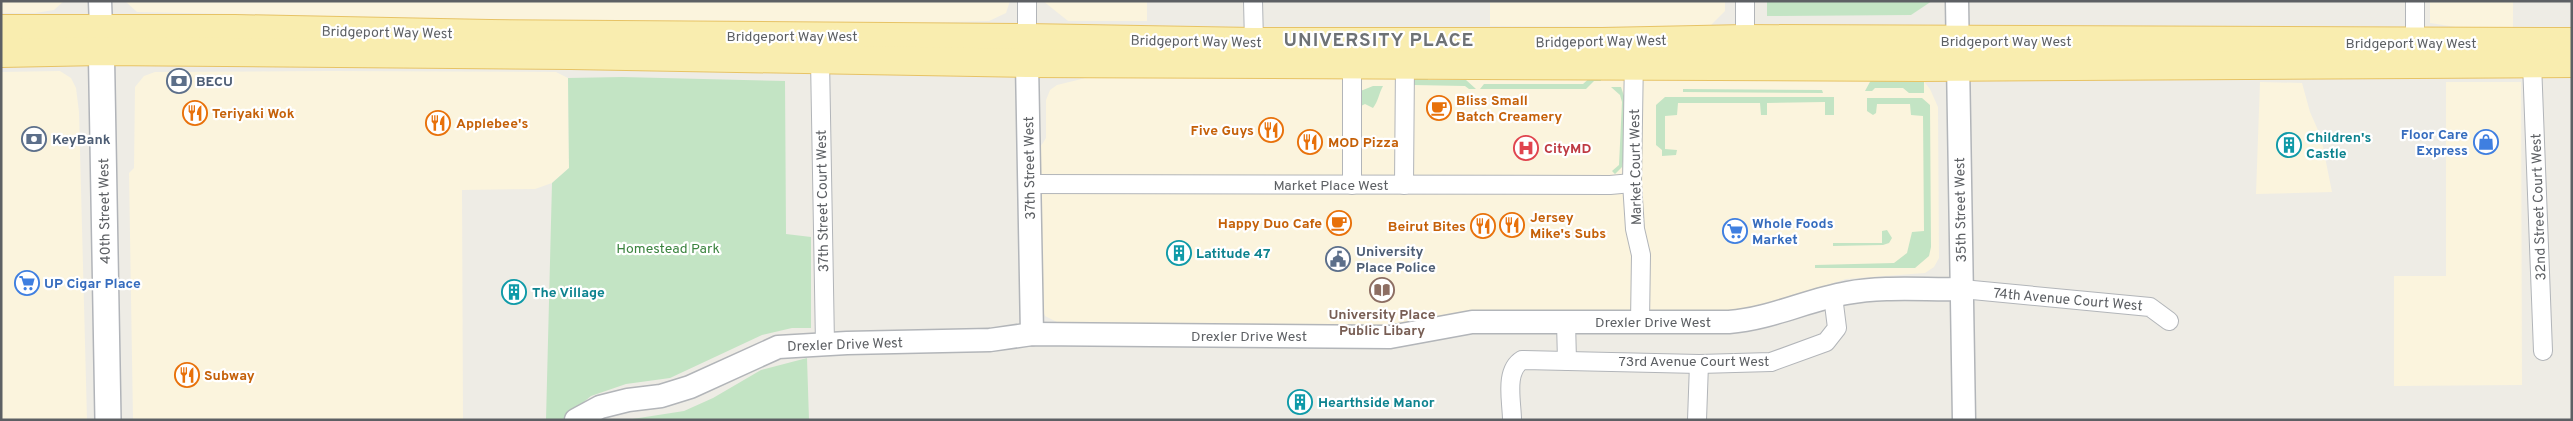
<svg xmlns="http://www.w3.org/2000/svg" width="2573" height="421" font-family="Overpass,sans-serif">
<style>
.commercial{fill:#fbf4dd}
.green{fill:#c3e4c4}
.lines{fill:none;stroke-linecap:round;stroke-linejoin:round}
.minor-casing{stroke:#b2b5b9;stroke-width:20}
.tertiary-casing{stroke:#b2b5b9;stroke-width:25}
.secondary-casing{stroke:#b1b4b9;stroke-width:28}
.primary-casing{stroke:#e7c365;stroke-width:30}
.minor{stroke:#fff;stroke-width:18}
.tertiary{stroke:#fff;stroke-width:22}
.secondary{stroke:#fff;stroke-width:25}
.primary{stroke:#f9edaf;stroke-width:28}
.labels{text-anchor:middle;stroke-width:4.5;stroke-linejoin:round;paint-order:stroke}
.street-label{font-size:14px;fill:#5d6064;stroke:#fff}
.service-label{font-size:14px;font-weight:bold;fill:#4e5e75;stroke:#fff;text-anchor:start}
.food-label{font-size:14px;font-weight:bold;fill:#c56008;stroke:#fff;text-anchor:start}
.shop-label{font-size:14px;font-weight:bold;fill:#366cbe;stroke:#fff;text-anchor:start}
.culture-label{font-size:14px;font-weight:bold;fill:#0d838f;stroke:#fff;text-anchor:start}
.health-label{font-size:14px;font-weight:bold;fill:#be3a42;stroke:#fff;text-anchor:start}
.park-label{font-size:14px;fill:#3c8440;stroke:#fff}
.education-label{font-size:14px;font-weight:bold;fill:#785e54;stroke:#fff}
.district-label{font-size:19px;font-weight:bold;letter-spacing:1px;fill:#6e7276;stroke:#fff}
</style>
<rect width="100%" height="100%" fill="#eeece5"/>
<g class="commercial">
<path d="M1 1H64L54 10 35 13H1Z"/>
<path d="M125 1H1010L1006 13 989 21 795 26 137 12Z"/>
<path d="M1043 1H1147V21H1068Z"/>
<path d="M1490 1H1725V11L1709 27 1490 26Z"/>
<path d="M2430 1H2513V30L2469 29 2430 23Z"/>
<path d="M60 71 71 78 76 88 79 112 87 420H1V72Z"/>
<path d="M330 71 556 72 568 78 569 168 552 183 535 189 462 190 463 420H133L129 173 134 168 135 87 144 76 155 72Z"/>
<path d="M1098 75 1922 79 1930 89 1938 107 1939 258 1934 267 1925 273 1846 279 1750 310 1405 326 1063 325 1045 316 1041 307 1039 149 1046 138V100L1050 90 1057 85Z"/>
<path d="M2260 82 2302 83 2310 112 2321 137 2332 192 2256 194Z"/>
<path d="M2446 82H2521L2522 385 2394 386V276H2446Z"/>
</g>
<g class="green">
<path d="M1767 1H1932L1911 15 1767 16Z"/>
<path d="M1427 73 1428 80H1466L1476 89H1469L1465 86 1413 85V77Z"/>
<path d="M1594 74H1600L1601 81H1594L1586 89H1480L1484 84H1583Z"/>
<path d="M622 77 785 81 786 234 811 237V328H792L762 335 670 378 626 384 591 396 562 420H546L552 183 569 168 568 78Z"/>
<path d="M1924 79V93H1909L1903 88H1875L1872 91H1865L1871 80Z"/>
<path d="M1373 86H1383C1379 93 1378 102 1373 108L1365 104 1361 106 1358 92Z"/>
<path d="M1611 87H1621L1624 96 1623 161 1622 167 1615 174 1612 171 1619 165 1622 102 1620 95Z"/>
<path d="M1683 89 1822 90 1823 93 1683 92Z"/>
<path d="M1665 97H1834V115H1825V102L1767 103V115H1761L1760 103H1678L1677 115 1665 116V149L1677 150 1676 155 1662 156V150L1656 145V105Z"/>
<path d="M1867 98H1922L1930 105 1931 247 1929 256 1915 268H1815V265L1894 263 1907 253 1912 232 1924 231 1923 116 1911 115 1910 104H1877L1876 113 1873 115 1867 111Z"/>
<path d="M1887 230 1892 238 1889 243 1883 245 1833 246V243H1882V231Z"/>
<path d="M807 358 809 420H626L684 411 713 398 761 370Z"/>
</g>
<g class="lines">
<defs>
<g id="minor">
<path d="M1253 1 1254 42"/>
<path d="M1745 1V39"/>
<path d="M2415 44V1"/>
<path d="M1027 47V1"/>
<path d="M1634 56 1632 183 1635 229 1641 255 1640 322"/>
<path d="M820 59 825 344"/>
<path d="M2532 63 2543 351"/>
<path d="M1029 184 1610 185 1632 183"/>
<path d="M1352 185V63"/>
<path d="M1404 185 1405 63"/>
<path d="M1962 289 2150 307 2169 321"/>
<path d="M1566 322 1567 361"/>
<path d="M1512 420C1512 402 1504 371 1522 360L1699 364 1771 362 1826 342 1837 328 1833 296"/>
<path d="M1697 420 1699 364"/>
</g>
<g id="tertiary">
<path d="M100 1 101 28"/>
<path d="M1957 1 1964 420"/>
<path d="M1027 63 1032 334"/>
<path d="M576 420 600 407 628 400 661 396 690 387 778 347 847 343 990 340 1032 334 1390 337 1472 322H1729C1770 319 1807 300 1847 293 1884 286 1925 290 1962 289"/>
</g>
<path id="secondary" d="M101 30 108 420"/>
<g id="primary">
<path d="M1 29H235L490 34 1027 38 1254 42H1602L1745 39 2572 42"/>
<path d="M1 53 101 51 571 55 1027 63 1921 67 2572 63"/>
</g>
</defs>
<use href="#minor" class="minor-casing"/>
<use href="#tertiary" class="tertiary-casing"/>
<use href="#secondary" class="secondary-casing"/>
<use href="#primary" class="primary-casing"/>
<use href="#minor" class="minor"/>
<use href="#tertiary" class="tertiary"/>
<use href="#secondary" class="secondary"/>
<use href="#primary" class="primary"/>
</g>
<defs>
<symbol id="bank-ring" viewBox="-11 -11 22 22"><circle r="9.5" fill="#fff" stroke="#5c6f8a" stroke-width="1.5"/><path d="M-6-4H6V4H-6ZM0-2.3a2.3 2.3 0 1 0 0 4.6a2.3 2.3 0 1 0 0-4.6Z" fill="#5c6f8a"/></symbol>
<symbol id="cafe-ring" viewBox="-11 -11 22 22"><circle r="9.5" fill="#fff" stroke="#e8710a" stroke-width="1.5"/><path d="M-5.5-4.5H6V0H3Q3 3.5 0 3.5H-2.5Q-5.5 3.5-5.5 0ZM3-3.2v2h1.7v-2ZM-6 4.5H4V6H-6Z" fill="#e8710a"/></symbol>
<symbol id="restaurant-ring" viewBox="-11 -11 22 22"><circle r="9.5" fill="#fff" stroke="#e8710a" stroke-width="1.5"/><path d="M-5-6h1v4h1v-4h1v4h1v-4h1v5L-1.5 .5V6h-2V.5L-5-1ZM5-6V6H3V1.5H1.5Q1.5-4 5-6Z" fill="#e8710a"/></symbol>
<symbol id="shop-ring" viewBox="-11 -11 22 22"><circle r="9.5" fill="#fff" stroke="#3f7fe0" stroke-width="1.5"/><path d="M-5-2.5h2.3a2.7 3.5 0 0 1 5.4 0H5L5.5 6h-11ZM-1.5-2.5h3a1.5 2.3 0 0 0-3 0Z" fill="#3f7fe0"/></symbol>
<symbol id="building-ring" viewBox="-11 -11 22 22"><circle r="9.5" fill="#fff" stroke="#0f9aa8" stroke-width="1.5"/><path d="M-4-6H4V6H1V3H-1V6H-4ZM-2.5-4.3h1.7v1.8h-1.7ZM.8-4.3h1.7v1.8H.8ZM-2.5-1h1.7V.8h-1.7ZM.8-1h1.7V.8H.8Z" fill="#0f9aa8"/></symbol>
<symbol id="hospital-ring" viewBox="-11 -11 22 22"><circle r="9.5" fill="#fff" stroke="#e0444e" stroke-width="1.5"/><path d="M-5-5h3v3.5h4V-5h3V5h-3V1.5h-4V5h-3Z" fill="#e0444e"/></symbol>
<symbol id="supermarket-ring" viewBox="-11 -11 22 22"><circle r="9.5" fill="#fff" stroke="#3f7fe0" stroke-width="1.5"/><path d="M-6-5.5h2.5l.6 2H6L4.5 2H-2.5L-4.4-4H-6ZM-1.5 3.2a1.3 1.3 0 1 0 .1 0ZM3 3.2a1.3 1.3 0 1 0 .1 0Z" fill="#3f7fe0"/></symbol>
<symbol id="civic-ring" viewBox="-11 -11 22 22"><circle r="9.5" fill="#fff" stroke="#5c6f8a" stroke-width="1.5"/><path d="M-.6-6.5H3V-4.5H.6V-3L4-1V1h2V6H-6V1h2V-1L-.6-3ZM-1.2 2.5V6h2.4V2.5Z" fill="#5c6f8a"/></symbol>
<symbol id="library-ring" viewBox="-11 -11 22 22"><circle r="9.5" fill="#fff" stroke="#8d6e63" stroke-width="1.5"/><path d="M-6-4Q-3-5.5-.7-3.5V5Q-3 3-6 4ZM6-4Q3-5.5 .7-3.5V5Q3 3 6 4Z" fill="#8d6e63"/></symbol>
</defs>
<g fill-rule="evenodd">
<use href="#bank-ring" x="165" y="67" width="28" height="28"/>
<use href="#cafe-ring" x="1425" y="94" width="28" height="28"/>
<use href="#restaurant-ring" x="181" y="99" width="28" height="28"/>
<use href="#restaurant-ring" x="424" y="109" width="28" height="28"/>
<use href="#restaurant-ring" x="1257" y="116" width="28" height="28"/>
<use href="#bank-ring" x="20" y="125" width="28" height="28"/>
<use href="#restaurant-ring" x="1296" y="128" width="28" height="28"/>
<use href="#shop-ring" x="2472" y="128" width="28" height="28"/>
<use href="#building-ring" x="2275" y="131" width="28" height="28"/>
<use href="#hospital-ring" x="1512" y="134" width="28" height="28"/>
<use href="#cafe-ring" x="1325" y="209" width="28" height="28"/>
<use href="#restaurant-ring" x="1498" y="211" width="28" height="28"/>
<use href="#restaurant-ring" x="1469" y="212" width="28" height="28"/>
<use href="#supermarket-ring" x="1721" y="217" width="28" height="28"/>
<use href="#building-ring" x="1165" y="239" width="28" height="28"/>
<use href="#civic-ring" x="1324" y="245" width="28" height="28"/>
<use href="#supermarket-ring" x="13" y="269" width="28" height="28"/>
<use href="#library-ring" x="1368" y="276" width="28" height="28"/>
<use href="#building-ring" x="500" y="278" width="28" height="28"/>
<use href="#restaurant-ring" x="173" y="361" width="28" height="28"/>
<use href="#building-ring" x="1286" y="388" width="28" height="28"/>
</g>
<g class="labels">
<g class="street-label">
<text transform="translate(387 32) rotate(1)" y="5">Bridgeport Way West</text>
<text x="792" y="41">Bridgeport Way West</text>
<text transform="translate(1196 41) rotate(1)" y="5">Bridgeport Way West</text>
<text transform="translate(1601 41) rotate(-1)" y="5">Bridgeport Way West</text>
<text x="2006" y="46">Bridgeport Way West</text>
<text x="2411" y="48">Bridgeport Way West</text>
<text transform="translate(1635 167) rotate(-91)" y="5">Market Court West</text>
<text transform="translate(1029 168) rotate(-91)" y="5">37th Street West</text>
<text x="1331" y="190">Market Place West</text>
<text transform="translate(822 201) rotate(-91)" y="5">37th Street Court West</text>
<text transform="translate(2538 207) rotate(-92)" y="5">32nd Street Court West</text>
<text transform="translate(1960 210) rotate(-91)" y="5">35th Street West</text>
<text transform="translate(104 211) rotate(-91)" y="5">40th Street West</text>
<text transform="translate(2068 299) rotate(5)" y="5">74th Avenue Court West</text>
<text x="1653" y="327">Drexler Drive West</text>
<text x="1249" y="341">Drexler Drive West</text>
<text transform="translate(845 344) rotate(-2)" y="5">Drexler Drive West</text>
<text x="1694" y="366">73rd Avenue Court West</text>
</g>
<g class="service-label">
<text x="196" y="86">BECU</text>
<text x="52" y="144">KeyBank</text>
<text x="1356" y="256">University<tspan x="1356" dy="16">Place Police</tspan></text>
</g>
<g class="food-label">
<text x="1456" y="105">Bliss Small<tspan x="1456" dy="16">Batch Creamery</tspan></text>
<text x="212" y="118">Teriyaki Wok</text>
<text x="456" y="128">Applebee's</text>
<text x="1254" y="135" text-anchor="end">Five Guys</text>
<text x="1328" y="147">MOD Pizza</text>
<text x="1530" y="222">Jersey<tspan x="1530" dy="16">Mike's Subs</tspan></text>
<text x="1322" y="228" text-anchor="end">Happy Duo Cafe</text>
<text x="1466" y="231" text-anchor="end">Beirut Bites</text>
<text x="204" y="380">Subway</text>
</g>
<g class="shop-label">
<text x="2468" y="139" text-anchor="end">Floor Care<tspan x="2468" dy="16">Express</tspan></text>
<text x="1752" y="228">Whole Foods<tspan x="1752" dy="16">Market</tspan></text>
<text x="44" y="288">UP Cigar Place</text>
</g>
<g class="culture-label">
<text x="2306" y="142">Children's<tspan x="2306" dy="16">Castle</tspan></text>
<text x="1196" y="258">Latitude 47</text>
<text x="532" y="297">The Village</text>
<text x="1318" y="407">Hearthside Manor</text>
</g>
<g class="health-label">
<text x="1544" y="153">CityMD</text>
</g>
<g class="park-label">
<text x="668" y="253">Homestead Park</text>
</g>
<g class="education-label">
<text x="1382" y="319">University Place<tspan x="1382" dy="16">Public Libary</tspan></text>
</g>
<g class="district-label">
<text x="1379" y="46">UNIVERSITY PLACE</text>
</g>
</g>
<rect width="2573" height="421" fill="none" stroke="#5d6064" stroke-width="5"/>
</svg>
